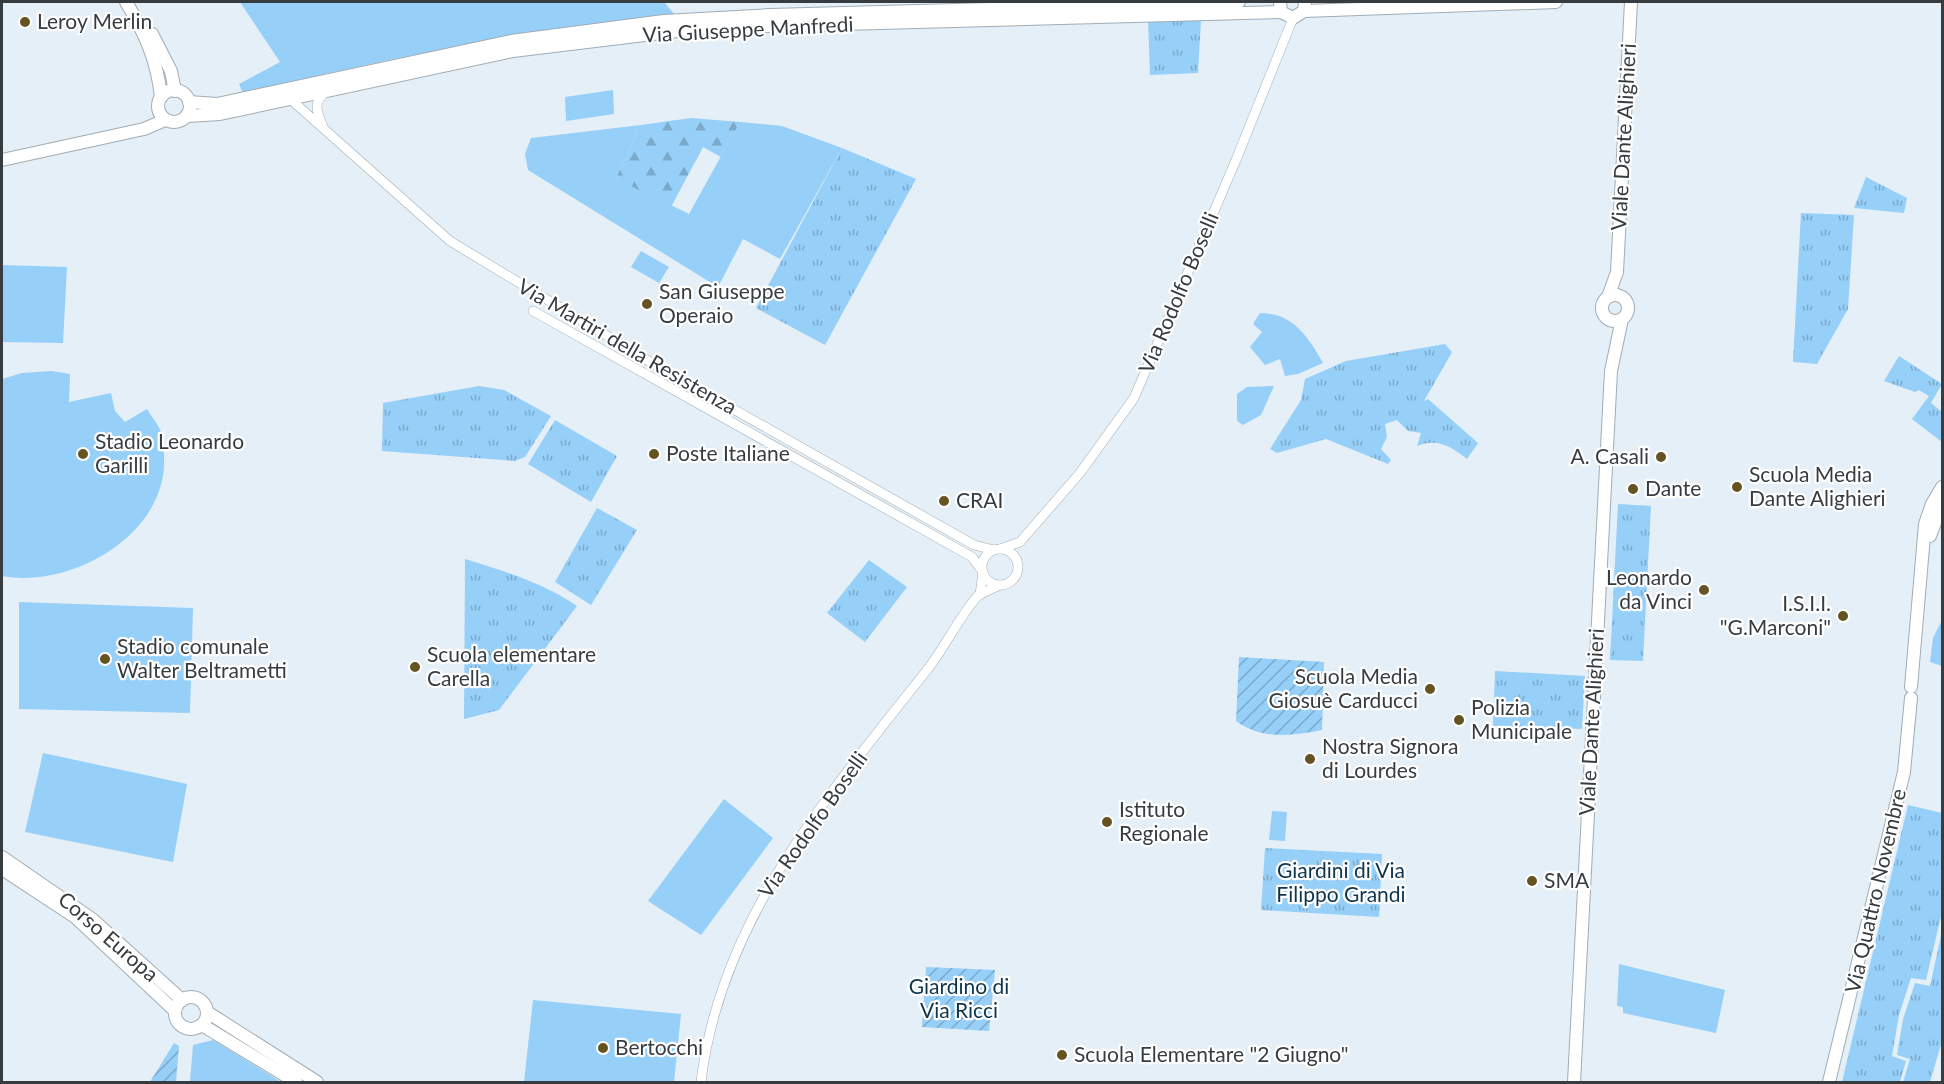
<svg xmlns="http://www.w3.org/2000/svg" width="1944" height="1084" font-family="Lato,sans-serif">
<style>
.grass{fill:#96cff8}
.forest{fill:url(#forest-firs)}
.park{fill:url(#park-tufts)}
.garden{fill:url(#garden-furrows)}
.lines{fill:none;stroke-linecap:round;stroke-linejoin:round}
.minor-casing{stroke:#a1acb4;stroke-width:10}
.major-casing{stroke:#a1acb4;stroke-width:14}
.minor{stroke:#fff;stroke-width:9}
.major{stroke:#fff;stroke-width:12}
.poi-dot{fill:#655422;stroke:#fff;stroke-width:2}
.labels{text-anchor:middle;stroke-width:4.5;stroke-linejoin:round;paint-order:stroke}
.poi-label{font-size:21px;fill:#373c40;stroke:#fff;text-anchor:start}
.street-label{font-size:21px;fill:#373c40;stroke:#fff}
.park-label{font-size:21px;fill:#0d354e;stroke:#fff}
</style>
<defs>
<pattern id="forest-firs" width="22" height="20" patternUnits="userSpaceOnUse" patternTransform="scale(1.5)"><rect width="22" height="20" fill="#96cff8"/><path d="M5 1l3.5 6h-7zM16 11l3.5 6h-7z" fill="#7ba9ca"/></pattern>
<pattern id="park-tufts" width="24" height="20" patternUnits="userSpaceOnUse" patternTransform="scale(1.5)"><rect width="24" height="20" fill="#96cff8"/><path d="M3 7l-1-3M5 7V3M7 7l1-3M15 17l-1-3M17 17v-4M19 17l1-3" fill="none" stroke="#7ba9ca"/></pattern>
<pattern id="garden-furrows" width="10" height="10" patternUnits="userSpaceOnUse" patternTransform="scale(1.5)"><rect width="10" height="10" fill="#96cff8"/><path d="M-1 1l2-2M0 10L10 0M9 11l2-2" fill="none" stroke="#7ba9ca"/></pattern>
</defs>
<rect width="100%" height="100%" fill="#e4eff8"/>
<g class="grass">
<path d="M240 2H664L675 15C527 29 387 59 243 93L239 84 280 62Z"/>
<path d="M613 90 614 114 566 121 565 97Z"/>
<path d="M740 122 782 126 842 148 780 259 743 239 718 287 528 170 525 154 531 138 641 125 616 178 689 214Z"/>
<path d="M641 251 669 267 659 283 631 267Z"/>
<path d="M2 265 67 267 63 343 2 342Z"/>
<path d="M1260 313C1292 313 1308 336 1323 363L1298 374 1285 376 1280 359 1265 365 1250 347 1262 332 1253 324Z"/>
<path d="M52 371 70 374 69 402 111 393 115 411 125 422 147 409C151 416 158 424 161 432 164 439 163 448 164 455 169 534 72 589 2 576V379L22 373Z"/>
<path d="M1274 386 1261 415 1243 425 1237 421V394L1247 387Z"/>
<path d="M19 602 193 608 190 713 19 709Z"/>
<path d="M1942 620V666L1930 662 1933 638Z"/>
<path d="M43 753 187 784 173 862 25 832Z"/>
<path d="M724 799 773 838 701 935 648 901Z"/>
<path d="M1272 811 1287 812 1285 841 1269 840Z"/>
<path d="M1619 964 1725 990 1716 1033 1623 1013V1007L1617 1006Z"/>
<path d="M533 1000 681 1014 674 1082H524Z"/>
<path d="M213 1040 281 1082H190L193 1045Z"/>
</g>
<path class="forest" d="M691 118 740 122 721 157 703 147 671 207 616 178 641 125Z"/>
<g class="park">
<path d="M1148 20H1201L1198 73 1150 75Z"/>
<path d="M842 148 916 179 825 345 756 308Z"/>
<path d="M1866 177 1907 198 1904 213 1854 208Z"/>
<path d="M1801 213 1854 215 1848 309 1817 364 1793 362Z"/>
<path d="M1445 344 1452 352 1424 401 1428 399 1478 443 1467 459C1450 446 1438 438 1417 446L1421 433 1408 431 1397 420 1385 424 1387 437 1381 449 1391 460 1388 464 1326 439 1277 453 1270 449 1301 400 1305 379 1346 361Z"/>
<path d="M1899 356 1942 384 1931 403 1942 412V442L1912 419 1929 396 1919 390 1915 392 1884 381Z"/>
<path d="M479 386 504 390 551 416 525 457 515 461 382 451 383 403Z"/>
<path d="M555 420 617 456 591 502 528 464Z"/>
<path d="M1618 504 1651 506 1643 661 1610 660Z"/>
<path d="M597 508 637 530 591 605 555 582Z"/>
<path d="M465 559C504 571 543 583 577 606L499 710 464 719Z"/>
<path d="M869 560 907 587 865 642 827 613Z"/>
<path d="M1495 671 1585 676 1582 729 1493 726Z"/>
<path d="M1908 805 1942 813V912L1926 980 1911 978 1899 1015 1892 1056 1906 1061 1900 1082H1842Z"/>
<path d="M1265 848 1382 854 1379 917 1261 910Z"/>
<path d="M1942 931V1041L1930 1082H1903L1910 1059 1897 1055 1903 1019 1915 983 1930 986Z"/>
</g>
<g class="garden">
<path d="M1239 657 1324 662 1322 730C1291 736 1262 740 1236 721Z"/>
<path d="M926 967 995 970 989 1031 922 1027Z"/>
<path d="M174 1043 179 1046 176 1082H150Z"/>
</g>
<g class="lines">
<defs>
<g id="minor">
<path d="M288 97 450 241 657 366 974 545 994 550"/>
<path d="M323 127C317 112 312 102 326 92"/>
<path d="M533 311 972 557 983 572 980 595"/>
<circle cx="1000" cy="567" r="18"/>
<path d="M1000 549 1020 542 1080 473 1134 398 1236 160 1293 18"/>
<path d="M701 1082C720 920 829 794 927 670 942 652 965 607 979 595 985 591 994 588 1000 585"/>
</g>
<g id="major">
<path d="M126 2C145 33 157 60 161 97"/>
<path d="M1280 2 1281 12 1293 18 1304 11 1305 2"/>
<path d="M1304 11 1556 2"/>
<path d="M152 34 171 71 175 91"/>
<circle cx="174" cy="106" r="16"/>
<path d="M189 102 217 104 511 41 664 21 771 15 1239 2"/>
<path d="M187 116 220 114 513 51 702 28 1281 12"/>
<path d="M2 160 144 129 165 120"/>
<circle cx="1615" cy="308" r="13"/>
<path d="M1608 297 1617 272 1631 2"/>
<path d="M1930 536 1942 504"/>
<path d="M1911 687 1925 524 1932 504 1942 487"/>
<path d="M2 857 92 919 182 1000"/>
<path d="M2 869 75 917 175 1011"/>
<circle cx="191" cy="1013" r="16"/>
<path d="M207 1012 317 1082"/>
<path d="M202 1025 296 1082"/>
<path d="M1574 1082 1611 371 1622 319"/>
<path d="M1829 1082 1904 772 1911 698"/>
</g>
</defs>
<use href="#minor" class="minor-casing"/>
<use href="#major" class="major-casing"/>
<use href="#minor" class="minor"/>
<use href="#major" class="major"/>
</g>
<g class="poi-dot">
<circle cx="25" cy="22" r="6"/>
<circle cx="647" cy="304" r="6"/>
<circle cx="83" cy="454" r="6"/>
<circle cx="654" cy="454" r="6"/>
<circle cx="1661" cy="457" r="6"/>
<circle cx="1737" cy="487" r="6"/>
<circle cx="1633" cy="489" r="6"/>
<circle cx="944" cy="501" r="6"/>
<circle cx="1704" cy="590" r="6"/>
<circle cx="1843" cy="616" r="6"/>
<circle cx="105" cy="659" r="6"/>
<circle cx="415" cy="667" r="6"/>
<circle cx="1430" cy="689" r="6"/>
<circle cx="1459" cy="720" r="6"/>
<circle cx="1310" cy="759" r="6"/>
<circle cx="1107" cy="822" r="6"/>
<circle cx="1532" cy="881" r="6"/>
<circle cx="603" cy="1048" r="6"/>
<circle cx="1062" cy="1055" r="6"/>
</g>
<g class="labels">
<g class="poi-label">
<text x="37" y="29">Leroy Merlin</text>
<text x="659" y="299">San Giuseppe<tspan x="659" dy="24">Operaio</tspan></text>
<text x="95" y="449">Stadio Leonardo<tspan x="95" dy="24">Garilli</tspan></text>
<text x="666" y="461">Poste Italiane</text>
<text x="1649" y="464" text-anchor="end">A. Casali</text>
<text x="1749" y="482">Scuola Media<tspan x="1749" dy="24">Dante Alighieri</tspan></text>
<text x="1645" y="496">Dante</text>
<text x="956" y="508">CRAI</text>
<text x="1692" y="585" text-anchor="end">Leonardo<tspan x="1692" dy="24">da Vinci</tspan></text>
<text x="1831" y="611" text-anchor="end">I.S.I.I.<tspan x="1831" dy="24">"G.Marconi"</tspan></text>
<text x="117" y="654">Stadio comunale<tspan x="117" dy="24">Walter Beltrametti</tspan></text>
<text x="427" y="662">Scuola elementare<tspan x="427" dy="24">Carella</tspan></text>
<text x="1418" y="684" text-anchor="end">Scuola Media<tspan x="1418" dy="24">Giosuè Carducci</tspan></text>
<text x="1471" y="715">Polizia<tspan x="1471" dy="24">Municipale</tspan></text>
<text x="1322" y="754">Nostra Signora<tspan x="1322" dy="24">di Lourdes</tspan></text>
<text x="1119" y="817">Istituto<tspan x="1119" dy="24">Regionale</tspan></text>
<text x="1544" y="888">SMA</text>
<text x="615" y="1055">Bertocchi</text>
<text x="1074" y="1062">Scuola Elementare "2 Giugno"</text>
</g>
<g class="street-label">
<text transform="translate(748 30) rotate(-3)" y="7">Via Giuseppe Manfredi</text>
<text transform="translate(1624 137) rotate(-87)" y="7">Viale Dante Alighieri</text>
<text transform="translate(1179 293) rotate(-67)" y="7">Via Rodolfo Boselli</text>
<text transform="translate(627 347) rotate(30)" y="7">Via Martiri della Resistenza</text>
<text transform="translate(1592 722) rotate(-87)" y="7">Viale Dante Alighieri</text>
<text transform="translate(813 825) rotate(-55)" y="7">Via Rodolfo Boselli</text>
<text transform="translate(1876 891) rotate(-77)" y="7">Via Quattro Novembre</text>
<text transform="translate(108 937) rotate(41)" y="7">Corso Europa</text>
</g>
<g class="park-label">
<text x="1341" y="878">Giardini di Via<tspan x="1341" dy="24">Filippo Grandi</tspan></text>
<text x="959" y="994">Giardino di<tspan x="959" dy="24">Via Ricci</tspan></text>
</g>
</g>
<rect width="1944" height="1084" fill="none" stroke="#373c40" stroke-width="6"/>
</svg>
